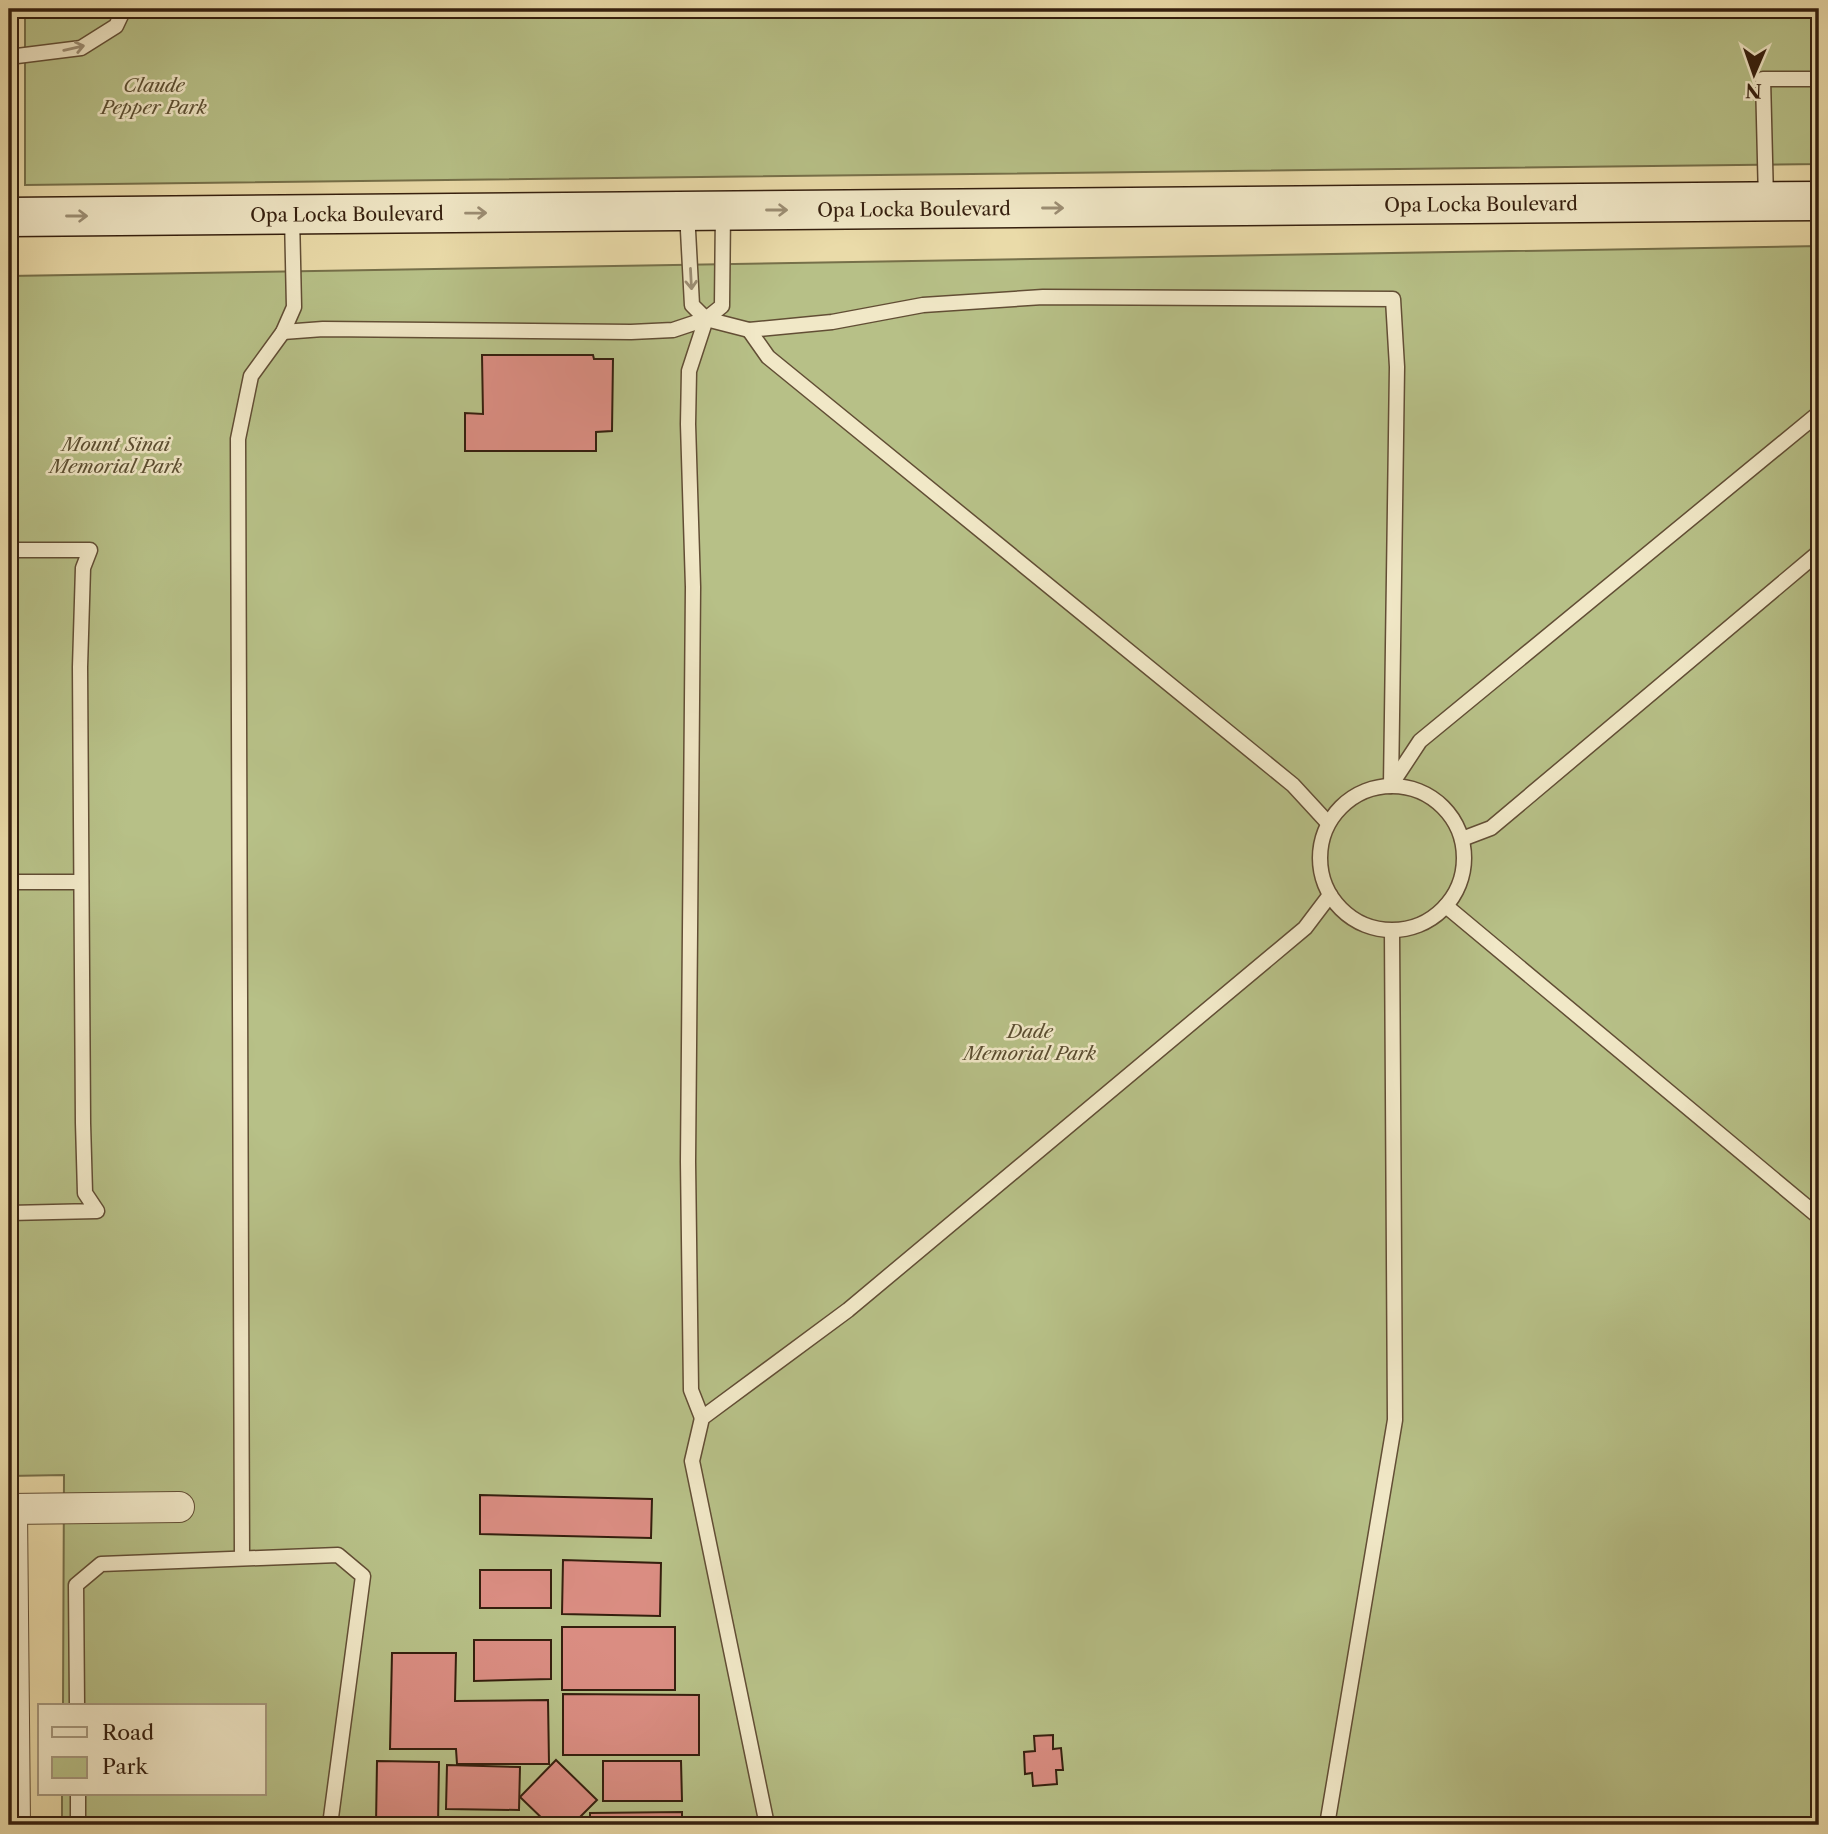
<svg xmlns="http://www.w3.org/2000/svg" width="1828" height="1834" font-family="'Libre Caslon Text',serif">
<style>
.green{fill:#b7c087;stroke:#76704a;stroke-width:2}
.building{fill:#da8d82;stroke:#351f0e;stroke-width:2}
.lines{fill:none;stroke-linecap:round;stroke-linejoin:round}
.service-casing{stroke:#624e35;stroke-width:17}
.minor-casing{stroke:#624e35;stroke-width:32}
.secondary-casing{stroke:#351f0e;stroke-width:41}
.service{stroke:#f1e8c7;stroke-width:14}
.minor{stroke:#f1e8c7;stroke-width:30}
.secondary{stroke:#f1e8c7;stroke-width:38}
.oneway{stroke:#9c8e74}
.labels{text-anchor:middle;stroke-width:5;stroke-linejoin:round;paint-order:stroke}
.park-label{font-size:19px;font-style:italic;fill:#5c4f32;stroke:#f1e8c7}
.street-label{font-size:19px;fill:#351f0e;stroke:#f1e8c7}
</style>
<rect width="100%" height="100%" fill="#eadba9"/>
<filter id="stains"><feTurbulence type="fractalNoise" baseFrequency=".00286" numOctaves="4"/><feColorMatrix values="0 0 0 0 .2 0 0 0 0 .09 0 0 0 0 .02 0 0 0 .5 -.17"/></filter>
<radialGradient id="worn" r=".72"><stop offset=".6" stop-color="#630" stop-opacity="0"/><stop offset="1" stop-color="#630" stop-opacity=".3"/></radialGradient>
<g class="green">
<path d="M25 9H1819V164L25 185Z"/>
<path d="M1819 246V1825H62V1794H264V1706H63L64 1475 9 1476V276Z"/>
</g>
<g class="building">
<path d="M482 355H593L594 359H613L612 431 596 432V451H465V413L483 414Z"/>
<path d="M480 1495 652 1499 651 1538 480 1534Z"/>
<path d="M563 1560 661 1563 660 1616 562 1614Z"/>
<rect x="480" y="1570" width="71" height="38"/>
<rect x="562" y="1627" width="113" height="63"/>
<path d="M474 1640H551V1679L474 1681Z"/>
<path d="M392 1653H456L455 1701 548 1700 549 1764H457L456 1749H390Z"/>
<path d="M563 1694 699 1695V1755H563Z"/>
<path d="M1053 1735V1749L1061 1748 1063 1770H1056L1057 1784 1033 1786 1032 1773 1025 1774 1024 1752 1035 1751 1034 1736Z"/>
<path d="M556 1760 597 1800 572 1825H549L520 1797Z"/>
<path d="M377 1761 439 1762 438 1825H376Z"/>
<path d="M603 1761H681L682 1801H603Z"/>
<path d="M447 1765 520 1767 519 1810 446 1809Z"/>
<path d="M682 1812V1825H590V1813Z"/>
<path d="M445 1819 530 1820V1825H445Z"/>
</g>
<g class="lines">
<defs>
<g id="service">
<path d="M9 57 81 48 116 26 124 9"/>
<path d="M1766 200 1763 79H1819"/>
<path d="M687 212 692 305 706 319 722 306 723 211"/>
<path d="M749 330 768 357 1293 785 1328 823"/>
<path d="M283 332 323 329 631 332 673 330 706 319 749 330 832 322 923 305 1043 297 1393 299 1397 367 1391 786"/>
<path d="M9 550H90L83 568 80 667 83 1123 85 1193 97 1211 9 1213"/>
<path d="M1391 785 1420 741 1819 413"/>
<circle cx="1392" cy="858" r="72"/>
<path d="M1462 839 1491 828 1819 552"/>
<path d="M9 882H81"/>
<path d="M1446 906 1819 1217"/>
<path d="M702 1418 691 1390 688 1162 693 587 688 424 689 371 706 319"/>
<path d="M242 1558 238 439 251 376 283 332 294 307 292 216"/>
<path d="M77 1706 76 1585 101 1564 338 1555 363 1576 330 1825"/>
<path d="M78 1794V1825"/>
<path d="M767 1825 692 1461 702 1418 848 1310 1305 928 1330 895"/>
<path d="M1327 1825 1395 1420 1392 931"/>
</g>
<g id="minor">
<path d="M9 1509 179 1507"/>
<path d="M12 1509 15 1825"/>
</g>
<g id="secondary">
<path id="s1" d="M9 217 1819 201"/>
</g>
</defs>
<use href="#service" class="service-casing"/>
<use href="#minor" class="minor-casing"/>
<use href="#secondary" class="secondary-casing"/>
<use href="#service" class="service"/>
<use href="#minor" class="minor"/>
<use href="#secondary" class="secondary"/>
</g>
<defs><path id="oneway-shaft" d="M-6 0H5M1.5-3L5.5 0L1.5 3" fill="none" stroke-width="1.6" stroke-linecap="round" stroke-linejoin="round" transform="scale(1.75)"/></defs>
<g class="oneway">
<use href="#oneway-shaft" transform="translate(74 48) rotate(-13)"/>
<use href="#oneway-shaft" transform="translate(1053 208)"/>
<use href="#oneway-shaft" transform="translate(777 210)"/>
<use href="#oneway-shaft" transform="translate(476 213) rotate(-1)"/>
<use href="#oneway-shaft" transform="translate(77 216)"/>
<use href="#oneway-shaft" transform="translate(691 279) rotate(87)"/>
</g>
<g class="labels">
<g class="park-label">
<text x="154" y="92">Claude<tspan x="154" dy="22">Pepper Park</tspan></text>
<text x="116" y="451">Mount Sinai<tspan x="116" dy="22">Memorial Park</tspan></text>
<text x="1030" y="1038">Dade<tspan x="1030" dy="22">Memorial Park</tspan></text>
</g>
<g class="street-label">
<text dy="7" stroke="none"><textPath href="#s1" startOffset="1472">Opa Locka Boulevard</textPath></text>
<text dy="7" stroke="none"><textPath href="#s1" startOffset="905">Opa Locka Boulevard</textPath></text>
<text dy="7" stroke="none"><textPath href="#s1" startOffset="338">Opa Locka Boulevard</textPath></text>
</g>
</g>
<rect width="1828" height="1834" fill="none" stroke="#eadba9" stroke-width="35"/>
<rect x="10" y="10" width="1807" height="1813" fill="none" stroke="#351f0e" stroke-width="3.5"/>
<rect x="18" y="18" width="1793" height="1799" fill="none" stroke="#351f0e" stroke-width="2"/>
<rect x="38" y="1704" width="228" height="91" fill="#f1e8c7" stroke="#a6987d" stroke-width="2"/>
<rect x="52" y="1727" width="35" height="10" fill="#f1e8c7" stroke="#a6987d" stroke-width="2"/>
<text x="102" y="1740" font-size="21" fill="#351f0e">Road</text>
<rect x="52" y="1757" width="35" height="21" fill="#b7c087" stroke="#a6987d" stroke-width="2"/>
<text x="102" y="1774" font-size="21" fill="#351f0e">Park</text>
<g transform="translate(1754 74) rotate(182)" stroke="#f1e8c7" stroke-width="5" paint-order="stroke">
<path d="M0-5L12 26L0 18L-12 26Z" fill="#351f0e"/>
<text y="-10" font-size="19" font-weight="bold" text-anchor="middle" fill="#351f0e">N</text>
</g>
<rect width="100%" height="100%" filter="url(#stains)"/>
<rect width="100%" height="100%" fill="url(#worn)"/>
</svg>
